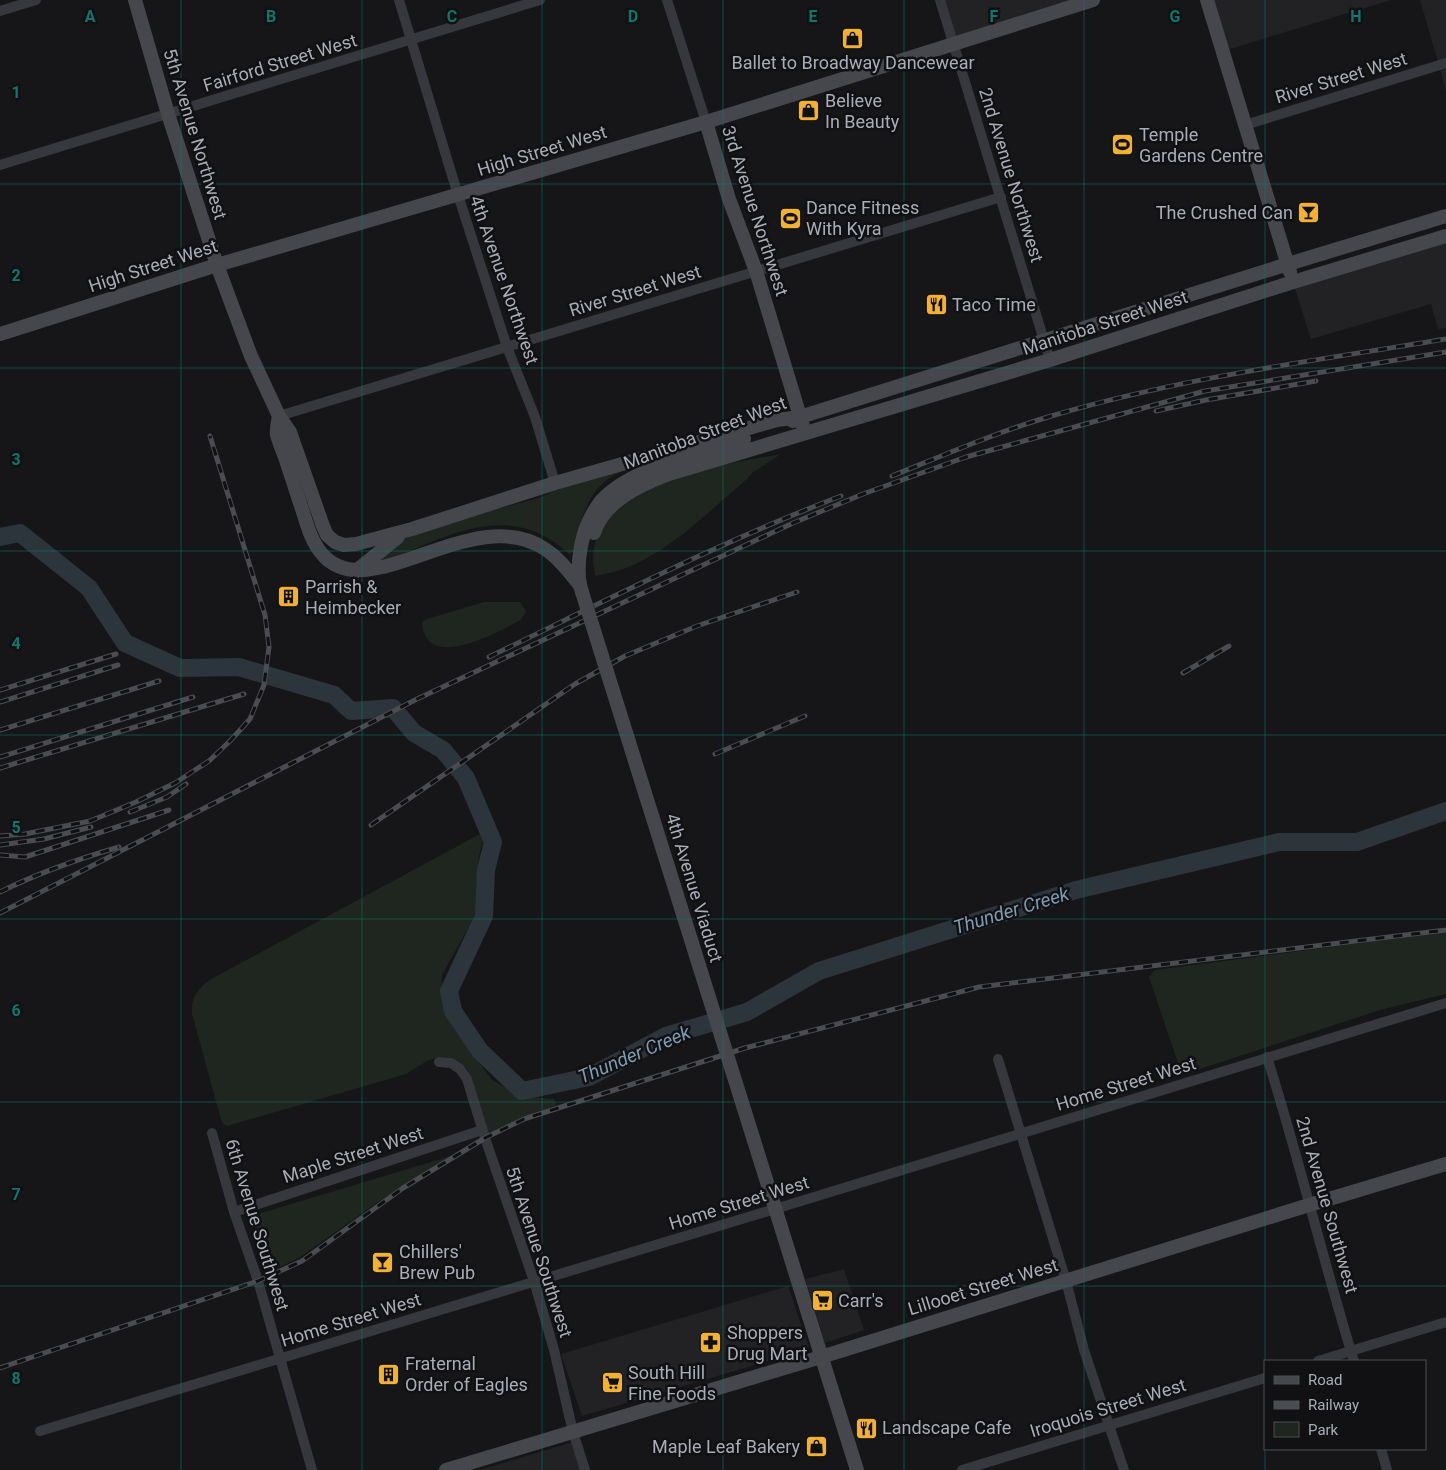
<svg xmlns="http://www.w3.org/2000/svg" width="1446" height="1470" font-family="Roboto,sans-serif">
<style>
.built{fill:#222225}
.green{fill:#1e261f}
.lines{fill:none;stroke-linecap:round;stroke-linejoin:round}
.river{stroke:#2c353c;stroke-width:18}
.street{stroke:#37383d;stroke-width:10}
.secondary{stroke:#45474d;stroke-width:14}
.rail-casing{stroke:#4a4c52;stroke-width:5}
.rail{stroke:#111113;stroke-width:3;stroke-dasharray:9;stroke-linecap:butt}
.secondary-bridge{stroke:#45474d;stroke-width:14}
.grid{fill:none;stroke:#0f766e;stroke-width:1;stroke-opacity:0.55}
.labels{text-anchor:middle;stroke-width:5;stroke-linejoin:round;paint-order:stroke}
.street-label{font-size:18px;fill:#a8adb8;stroke:#111113}
.poi-label{font-size:18px;fill:#a8adb8;stroke:#111113;text-anchor:start}
.water-label{font-size:19px;font-style:italic;fill:#7f9bb3;stroke:#111113}
.grid-label{font-size:16px;text-anchor:middle;font-weight:bold;fill:#0f766e;stroke:#111113;stroke-width:5;stroke-linejoin:round;paint-order:stroke}
</style>
<rect width="100%" height="100%" fill="#161618"/>
<g class="built">
<path d="M940 0H1093L953 43Z"/>
<path d="M1207 0H1391L1223 51Z"/>
<path d="M1420 0H1446V92L1439 65Z"/>
<path d="M1446 236V328L1438 329 1431 304 1311 339 1293 282Z"/>
<path d="M844 1269 864 1330 825 1343 805 1279Z"/>
<path d="M788 1286 809 1349 582 1416 561 1354Z"/>
<path d="M573 1442 580 1470H480Z"/>
</g>
<g class="green">
<path d="M781 454 752 473 747 479C702 517 655 568 595 576L593 561 594 547 598 534 612 510 652 486 726 464Z"/>
<path d="M638 462C628 468 617 473 607 480 585 496 579 527 574 552L569 554C508 497 444 538 379 564L384 556 407 538 484 512 539 498 548 494 559 485Z"/>
<path d="M484 602H520L526 611 521 620C499 631 425 674 422 622L427 619Z"/>
<path d="M480 834 483 839 478 861V902L472 921 442 975 441 998 460 1037 492 1080 521 1096 554 1099 557 1105 523 1117 487 1134 467 1069 452 1058 439 1057 427 1061 406 1074 227 1126 222 1123 192 1014C190 997 199 987 213 978Z"/>
<path d="M1446 932V994L1380 1010 1182 1075 1149 977 1155 970Z"/>
<path d="M451 1156 375 1204 299 1258 271 1271 253 1222 261 1213Z"/>
</g>
<g class="lines">
<path class="river" d="M0 537 20 533 89 588 125 643 180 668 239 667 334 695 351 711 393 708 414 733 443 750 466 778 493 842 486 870 484 916 449 991 453 1011 480 1051 522 1091 589 1077 666 1036 747 1012 819 971 1076 890 1279 842H1357L1446 811"/>
<g class="street">
<path d="M399 0 458 195 507 347 535 417 555 483"/>
<path d="M667 0 706 122"/>
<path d="M940 0 1050 360"/>
<path d="M0 11 36 0"/>
<path d="M1245 125 1446 63"/>
<path d="M0 165 540 0"/>
<path d="M279 416 1001 197"/>
<path d="M1267 1057C1299 1158 1323 1261 1354 1361"/>
<path d="M998 1059 1066 1281 1084 1350 1124 1470"/>
<path d="M439 1062 451 1063 460 1069 467 1079 485 1138 534 1281 554 1350 573 1432 585 1470"/>
<path d="M212 1133 234 1212 258 1281 312 1470"/>
<path d="M234 1212 482 1130"/>
<path d="M1318 1361 1446 1322"/>
<path d="M40 1431 775 1209 1446 1003"/>
<path d="M1381 1449 1387 1470"/>
<path d="M962 1470 1265 1378"/>
</g>
<g class="secondary">
<path d="M135 0 168 114 217 265 251 356 279 416 290 432 323 526 327 535 335 542 344 545 356 544 412 529 555 483 777 420 800 417"/>
<path d="M1207 0 1290 272"/>
<path d="M706 122 729 199 756 271 803 426"/>
<path d="M0 334 217 265 706 122 1093 0"/>
<path d="M279 416C278 422 276 429 277 435 279 442 282 450 285 457 290 472 295 488 300 503 306 520 310 541 323 555 370 608 473 501 545 549 559 558 569 572 579 584"/>
<path d="M793 421 800 417 1288 264 1446 216"/>
<path d="M594 533C604 501 640 485 669 474L1050 360 1293 282 1446 236"/>
<path d="M356 571 398 537"/>
<path d="M582 592C577 577 578 562 581 546 584 530 591 514 601 501 631 468 702 452 744 439"/>
<path d="M771 1195 857 1470"/>
<path d="M446 1470 821 1357 1309 1205 1446 1164"/>
</g>
<defs>
<g id="rail">
<path d="M1156 411 1206 400 1316 381"/>
<path d="M892 476C944 455 995 433 1048 417 1178 378 1313 361 1446 339"/>
<path d="M489 657C605 601 720 542 841 496"/>
<path d="M1183 673 1229 646"/>
<path d="M0 690 116 654"/>
<path d="M0 702 118 665"/>
<path d="M0 730 159 681"/>
<path d="M715 754 805 716"/>
<path d="M0 757 193 697"/>
<path d="M0 768 244 694"/>
<path d="M130 812 167 797 186 784"/>
<path d="M371 825 575 684 625 656 697 626 797 592"/>
<path d="M0 836 25 834 90 821 136 802 175 783 209 761 231 740 250 719 264 685 269 647 265 615 210 436"/>
<path d="M0 845 44 839 91 827"/>
<path d="M0 855 25 857 169 810"/>
<path d="M0 892C38 873 78 859 119 847"/>
<path d="M0 913 417 699 793 523 863 494 966 457 1205 391 1446 352"/>
<path d="M0 1368 258 1281 302 1261 403 1188 485 1138 524 1119 745 1048 979 987 1446 930"/>
</g>
</defs>
<use href="#rail" class="rail-casing"/>
<use href="#rail" class="rail"/>
<path class="secondary-bridge" d="M582 592 771 1195"/>
</g>
<path class="grid" d="M181 0V1470M362 0V1470M542 0V1470M723 0V1470M904 0V1470M1084 0V1470M1265 0V1361M0 184H1446M0 368H1446M0 551H1446M0 735H1446M0 919H1446M0 1102H1446M0 1286H1446M1265 1449V1470"/>
<defs>
<symbol id="shop-square" viewBox="-11 -11 22 22"><rect x="-9" y="-9" width="18" height="18" rx="4" fill="#f2b134" stroke="#111113"/><path d="M-5-2.5h2.3a2.7 3.5 0 0 1 5.4 0H5L5.5 6h-11ZM-1.5-2.5h3a1.5 2.3 0 0 0-3 0Z" fill="#111"/></symbol>
<symbol id="stadium-square" viewBox="-11 -11 22 22"><rect x="-9" y="-9" width="18" height="18" rx="4" fill="#f2b134" stroke="#111113"/><path d="M0-5a6.5 5 0 1 0 0 10a6.5 5 0 1 0 0-10ZM-3.5-1.8h7v3.6h-7Z" fill="#111"/></symbol>
<symbol id="bar-square" viewBox="-11 -11 22 22"><rect x="-9" y="-9" width="18" height="18" rx="4" fill="#f2b134" stroke="#111113"/><path d="M-6-5H6L.8 .8V4.5H3.5V6h-7V4.5H-.8V.8Z" fill="#111"/></symbol>
<symbol id="restaurant-square" viewBox="-11 -11 22 22"><rect x="-9" y="-9" width="18" height="18" rx="4" fill="#f2b134" stroke="#111113"/><path d="M-5-6h1v4h1v-4h1v4h1v-4h1v5L-1.5 .5V6h-2V.5L-5-1ZM5-6V6H3V1.5H1.5Q1.5-4 5-6Z" fill="#111"/></symbol>
<symbol id="building-square" viewBox="-11 -11 22 22"><rect x="-9" y="-9" width="18" height="18" rx="4" fill="#f2b134" stroke="#111113"/><path d="M-4-6H4V6H1V3H-1V6H-4ZM-2.5-4.3h1.7v1.8h-1.7ZM.8-4.3h1.7v1.8H.8ZM-2.5-1h1.7V.8h-1.7ZM.8-1h1.7V.8H.8Z" fill="#111"/></symbol>
<symbol id="supermarket-square" viewBox="-11 -11 22 22"><rect x="-9" y="-9" width="18" height="18" rx="4" fill="#f2b134" stroke="#111113"/><path d="M-6-5.5h2.5l.6 2H6L4.5 2H-2.5L-4.4-4H-6ZM-1.5 3.2a1.3 1.3 0 1 0 .1 0ZM3 3.2a1.3 1.3 0 1 0 .1 0Z" fill="#111"/></symbol>
<symbol id="pharmacy-square" viewBox="-11 -11 22 22"><rect x="-9" y="-9" width="18" height="18" rx="4" fill="#f2b134" stroke="#111113"/><path d="M-2-6h4v4h4v4h-4v4h-4v-4h-4v-4h4Z" fill="#111"/></symbol>
</defs>
<g fill-rule="evenodd">
<use href="#shop-square" x="840" y="26" width="25" height="25"/>
<use href="#shop-square" x="796" y="98" width="25" height="25"/>
<use href="#stadium-square" x="1110" y="132" width="25" height="25"/>
<use href="#bar-square" x="1296" y="200" width="25" height="25"/>
<use href="#stadium-square" x="778" y="206" width="25" height="25"/>
<use href="#restaurant-square" x="924" y="292" width="25" height="25"/>
<use href="#building-square" x="276" y="584" width="25" height="25"/>
<use href="#bar-square" x="370" y="1250" width="25" height="25"/>
<use href="#supermarket-square" x="810" y="1288" width="25" height="25"/>
<use href="#pharmacy-square" x="698" y="1330" width="25" height="25"/>
<use href="#building-square" x="376" y="1362" width="25" height="25"/>
<use href="#supermarket-square" x="600" y="1370" width="25" height="25"/>
<use href="#restaurant-square" x="854" y="1416" width="25" height="25"/>
<use href="#shop-square" x="804" y="1434" width="25" height="25"/>
</g>
<g class="labels">
<g class="street-label">
<text transform="translate(280 63) rotate(-17)" y="6">Fairford Street West</text>
<text transform="translate(1341 78) rotate(-17)" y="6">River Street West</text>
<text transform="translate(195 134) rotate(73)" y="6">5th Avenue Northwest</text>
<text transform="translate(542 151) rotate(-17)" y="6">High Street West</text>
<text transform="translate(1011 175) rotate(73)" y="6">2nd Avenue Northwest</text>
<text transform="translate(755 211) rotate(72)" y="6">3rd Avenue Northwest</text>
<text transform="translate(153 266) rotate(-18)" y="6">High Street West</text>
<text transform="translate(504 280) rotate(71)" y="6">4th Avenue Northwest</text>
<text transform="translate(635 291) rotate(-17)" y="6">River Street West</text>
<text transform="translate(1105 323) rotate(-18)" y="6">Manitoba Street West</text>
<text transform="translate(705 433) rotate(-21)" y="6">Manitoba Street West</text>
<text transform="translate(694 888) rotate(73)" y="6">4th Avenue Viaduct</text>
<text transform="translate(1126 1084) rotate(-17)" y="6">Home Street West</text>
<text transform="translate(353 1155) rotate(-18)" y="6">Maple Street West</text>
<text transform="translate(739 1203) rotate(-17)" y="6">Home Street West</text>
<text transform="translate(1327 1205) rotate(74)" y="6">2nd Avenue Southwest</text>
<text transform="translate(257 1225) rotate(73)" y="6">6th Avenue Southwest</text>
<text transform="translate(539 1252) rotate(72)" y="6">5th Avenue Southwest</text>
<text transform="translate(983 1287) rotate(-17)" y="6">Lillooet Street West</text>
<text transform="translate(351 1320) rotate(-17)" y="6">Home Street West</text>
<text transform="translate(1108 1408) rotate(-17)" y="6">Iroquois Street West</text>
</g>
<g class="poi-label">
<text x="853" y="69" text-anchor="middle">Ballet to Broadway Dancewear</text>
<text x="825" y="107">Believe<tspan x="825" dy="21">In Beauty</tspan></text>
<text x="1139" y="141">Temple<tspan x="1139" dy="21">Gardens Centre</tspan></text>
<text x="806" y="214">Dance Fitness<tspan x="806" dy="21">With Kyra</tspan></text>
<text x="1293" y="219" text-anchor="end">The Crushed Can</text>
<text x="952" y="311">Taco Time</text>
<text x="305" y="593">Parrish &amp;<tspan x="305" dy="21">Heimbecker</tspan></text>
<text x="399" y="1258">Chillers'<tspan x="399" dy="21">Brew Pub</tspan></text>
<text x="838" y="1307">Carr's</text>
<text x="727" y="1339">Shoppers<tspan x="727" dy="21">Drug Mart</tspan></text>
<text x="405" y="1370">Fraternal<tspan x="405" dy="21">Order of Eagles</tspan></text>
<text x="628" y="1379">South Hill<tspan x="628" dy="21">Fine Foods</tspan></text>
<text x="882" y="1434">Landscape Cafe</text>
<text x="800" y="1453" text-anchor="end">Maple Leaf Bakery</text>
</g>
<g class="water-label">
<text transform="translate(1011 910) rotate(-17)" y="7">Thunder Creek</text>
<text transform="translate(634 1054) rotate(-23)" y="7">Thunder Creek</text>
</g>
</g>
<g class="grid-label">
<text x="90" y="22">A</text>
<text x="271" y="22">B</text>
<text x="452" y="22">C</text>
<text x="633" y="22">D</text>
<text x="813" y="22">E</text>
<text x="994" y="22">F</text>
<text x="1175" y="22">G</text>
<text x="1356" y="22">H</text>
<text x="16" y="98">1</text>
<text x="16" y="281">2</text>
<text x="16" y="465">3</text>
<text x="16" y="649">4</text>
<text x="16" y="833">5</text>
<text x="16" y="1016">6</text>
<text x="16" y="1200">7</text>
<text x="16" y="1384">8</text>
</g>
<rect x="1264" y="1360" width="162" height="90" fill="#111113" stroke="#4d4f55"/>
<rect x="1274" y="1376" width="25" height="8" fill="#45474d" stroke="#4d4f55"/>
<text x="1308" y="1385" font-size="15" fill="#a8adb8">Road</text>
<rect x="1274" y="1401" width="25" height="8" fill="#4a4c52" stroke="#4d4f55"/>
<text x="1308" y="1410" font-size="15" fill="#a8adb8">Railway</text>
<rect x="1274" y="1422" width="25" height="15" fill="#1e261f" stroke="#4d4f55"/>
<text x="1308" y="1435" font-size="15" fill="#a8adb8">Park</text>
</svg>
